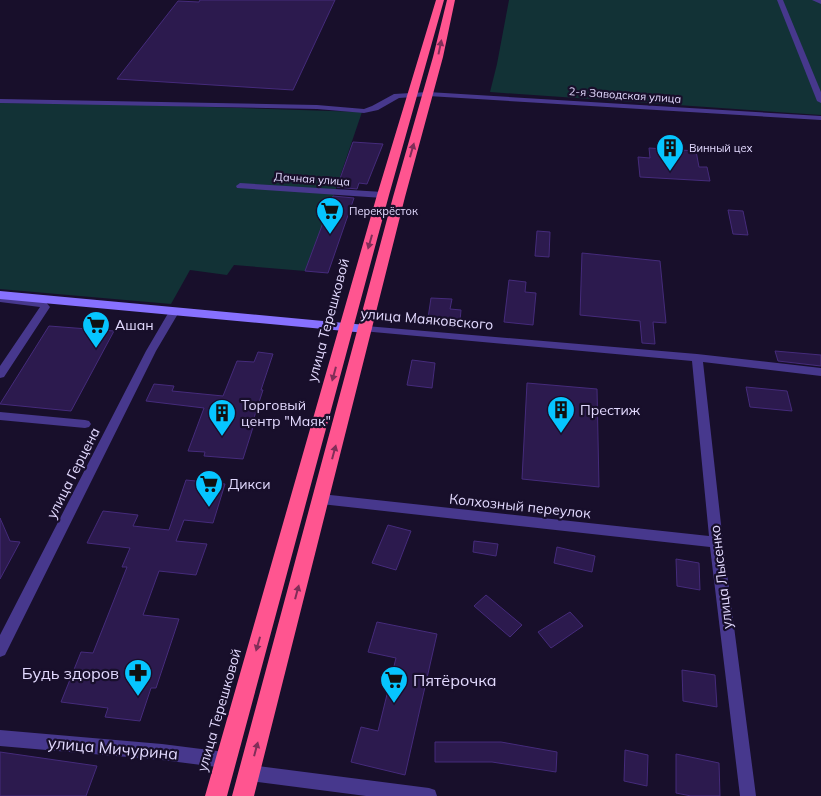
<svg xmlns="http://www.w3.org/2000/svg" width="821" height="796" font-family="Mulish,sans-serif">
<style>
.green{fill:#123236}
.building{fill:#2c1a4e;stroke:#452b7b}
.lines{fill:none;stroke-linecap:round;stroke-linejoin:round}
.street{fill:#47388d;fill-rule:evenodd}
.secondary{fill:#8771ff;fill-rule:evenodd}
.highway{fill:#ff5590;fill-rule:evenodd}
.oneway{fill:#802e58}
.labels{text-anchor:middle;stroke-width:4.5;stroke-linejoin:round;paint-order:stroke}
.far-street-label{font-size:11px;fill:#e3daff;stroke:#180f2b}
.far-poi-label{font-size:11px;fill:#e3daff;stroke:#180f2b;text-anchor:start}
.street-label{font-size:14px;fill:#e3daff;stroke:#180f2b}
.poi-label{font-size:14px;fill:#e3daff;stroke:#180f2b;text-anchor:start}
.near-poi-label{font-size:16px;fill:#e3daff;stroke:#180f2b;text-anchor:end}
.near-street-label{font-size:16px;fill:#e3daff;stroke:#180f2b}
</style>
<rect width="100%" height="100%" fill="#180f2b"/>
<g class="green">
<path d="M509 0H821V115L490 92 497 64Z"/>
<path d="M0 103 116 104 362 112 333 197 305 271 234 265 227 275 190 270 171 304 0 289Z"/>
</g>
<g class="building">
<path d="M200 0H335L293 90 117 79 178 1 199 2Z"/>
<path d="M353 142 383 144 367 184 359 183 357 189 337 187Z"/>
<path d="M649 148 696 151 699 167H707L710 181 640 177 638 157 650 158Z"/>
<path d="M333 196 354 198 328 273 305 271Z"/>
<path d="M728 210 743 211 748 235 733 234Z"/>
<path d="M537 231 550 232 549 257 535 256Z"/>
<path d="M582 253 660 261 666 323 653 322 655 344 642 343 640 321 580 315Z"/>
<path d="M509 280 526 282 525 292 536 293 533 325 504 322Z"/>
<path d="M431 298 452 299 450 309 461 310 460 321 428 318Z"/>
<path d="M49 326 114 331 71 411 0 404Z"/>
<path d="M775 351 821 355V366L778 361Z"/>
<path d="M258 352 273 354 261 390H263L252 424H254L243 459 204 456 205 452 188 451 204 408 146 401 154 384 174 386 172 391 223 396 237 361 254 362Z"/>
<path d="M412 360 435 363 432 388 407 385Z"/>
<path d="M527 383 597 389 599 487 522 479Z"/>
<path d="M746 387 787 391 792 411 750 407Z"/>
<path d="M186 480 225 484 213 523 184 520 176 541 207 544 196 575 159 571 143 615 179 619 156 688H151L140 721 105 717 108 708 61 702 81 652 93 653 127 567H122L130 548 87 543 103 511 138 515 133 526 169 530Z"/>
<path d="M0 518 10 541 20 542 0 579Z"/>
<path d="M388 525 411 531 396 570 372 563Z"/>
<path d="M474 541 498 544 496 556 473 552Z"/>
<path d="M557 547 595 556 592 572 554 563Z"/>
<path d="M676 559 699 563 700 590 677 586Z"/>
<path d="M486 595 522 625 510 637 474 606Z"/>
<path d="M570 612 583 626 551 648 538 632Z"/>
<path d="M377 622 437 634 405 775 351 762 361 727 378 731 396 658 368 652Z"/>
<path d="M682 670 715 675 717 707 683 701Z"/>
<path d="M435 742H501L557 752 556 772 492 762H435Z"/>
<path d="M625 750 648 755 647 786 624 781Z"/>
<path d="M0 752 97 766 86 796H0Z"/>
<path d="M676 754 719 763 720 796H691L676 793Z"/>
</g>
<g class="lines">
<g class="street">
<path d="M777 0H783L821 92V103L817 101Z"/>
<path d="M812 0H821V4Z"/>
<path d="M428 92 821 116V120L428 96 399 98 378 110 364 113 317 109 0 103V99L317 105 364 109 372 106 394 94Z"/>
<path d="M240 183 383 192 387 195 383 198 237 188 236 186Z"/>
<path d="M0 296 41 300 45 301 50 307 4 377 0 378V366L40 307 0 302Z"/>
<path d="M174 309 179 312 156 351 5 655 0 657V635L146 351 170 310Z"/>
<path d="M366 326 697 354 821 368V376L703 362 723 542 756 796H740L710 547 321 504 317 503 315 499 317 495 321 494 709 536 692 361 362 331 361 329Z"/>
<path d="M0 412 85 420 89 421 91 424 89 427 85 428 0 420Z"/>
<path d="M0 730 162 744 225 752 231 754 233 760 231 766 225 768 162 760 0 746Z"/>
<path d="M250 765 429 788 435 790 437 796H366L250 781 244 779 242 773 244 767Z"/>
</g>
<path class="secondary" d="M0 291 366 325 372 329 366 333 0 299Z"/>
<g class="highway">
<path d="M436 0H444L389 195 227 796H205L377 195Z"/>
<path d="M447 0H455L443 57 405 197 254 796H232L393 197 433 57Z"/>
</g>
</g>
<defs><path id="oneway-solid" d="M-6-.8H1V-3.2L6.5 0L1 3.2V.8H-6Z" transform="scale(1.25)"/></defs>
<g class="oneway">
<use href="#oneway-solid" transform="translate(440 47) rotate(-78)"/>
<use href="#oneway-solid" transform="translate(412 150) rotate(-74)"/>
<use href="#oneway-solid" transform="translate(370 242) rotate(106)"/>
<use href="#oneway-solid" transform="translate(334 374) rotate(105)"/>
<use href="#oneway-solid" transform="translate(334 452) rotate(-75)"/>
<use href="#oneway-solid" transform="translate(297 592) rotate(-75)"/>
<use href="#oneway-solid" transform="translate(258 644) rotate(106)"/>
<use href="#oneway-solid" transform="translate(256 749) rotate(-75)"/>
</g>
<defs>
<symbol id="building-pin" viewBox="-11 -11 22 30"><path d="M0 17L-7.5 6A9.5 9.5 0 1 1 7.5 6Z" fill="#06c5ff" stroke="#180f2b"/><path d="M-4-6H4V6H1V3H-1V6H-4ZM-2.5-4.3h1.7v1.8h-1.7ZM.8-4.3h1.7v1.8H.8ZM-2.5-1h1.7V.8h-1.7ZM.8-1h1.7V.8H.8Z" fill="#111"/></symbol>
<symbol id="supermarket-pin" viewBox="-11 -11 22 30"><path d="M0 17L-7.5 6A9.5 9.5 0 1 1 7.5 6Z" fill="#06c5ff" stroke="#180f2b"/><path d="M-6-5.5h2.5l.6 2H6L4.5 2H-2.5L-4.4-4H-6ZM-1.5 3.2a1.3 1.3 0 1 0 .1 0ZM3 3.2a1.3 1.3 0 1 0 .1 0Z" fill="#111"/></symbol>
<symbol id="pharmacy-pin" viewBox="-11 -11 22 30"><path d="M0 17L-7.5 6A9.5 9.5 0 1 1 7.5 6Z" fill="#06c5ff" stroke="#180f2b"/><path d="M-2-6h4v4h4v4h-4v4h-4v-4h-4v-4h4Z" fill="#111"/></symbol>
</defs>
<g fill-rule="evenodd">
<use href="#building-pin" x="654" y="132" width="32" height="43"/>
<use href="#supermarket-pin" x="314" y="195" width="32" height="43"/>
<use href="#supermarket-pin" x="80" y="309" width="32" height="43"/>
<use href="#building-pin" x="545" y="394" width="32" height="43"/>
<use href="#building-pin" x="206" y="397" width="32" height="43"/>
<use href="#supermarket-pin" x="193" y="468" width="32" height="43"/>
<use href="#pharmacy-pin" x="122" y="657" width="32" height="43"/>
<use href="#supermarket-pin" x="378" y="664" width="32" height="43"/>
</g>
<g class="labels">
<g class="far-street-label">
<text transform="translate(625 95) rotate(4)" y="4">2-я Заводская улица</text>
<text transform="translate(312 179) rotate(4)" y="4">Дачная улица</text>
</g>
<g class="far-poi-label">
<text x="689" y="152">Винный цех</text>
<text x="349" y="215">Перекрёсток</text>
</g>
<g class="street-label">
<text transform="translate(427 319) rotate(5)" y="5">улица Маяковского</text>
<text transform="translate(328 320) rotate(-75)" y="5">улица Терешковой</text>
<text transform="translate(73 473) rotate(-63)" y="5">улица Герцена</text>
<text transform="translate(520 506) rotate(6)" y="5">Колхозный переулок</text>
<text transform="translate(721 577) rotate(-97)" y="5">улица Лысенко</text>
<text transform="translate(219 710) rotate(-74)" y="5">улица Терешковой</text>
</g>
<g class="poi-label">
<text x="115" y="330">Ашан</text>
<text x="241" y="410">Торговый<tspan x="241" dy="16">центр "Маяк"</tspan></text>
<text x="580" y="415">Престиж</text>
<text x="228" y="489">Дикси</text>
</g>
<g class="near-poi-label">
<text x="119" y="679">Будь здоров</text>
<text x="413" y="686" text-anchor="start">Пятёрочка</text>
</g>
<g class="near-street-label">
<text transform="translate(113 748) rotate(5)" y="6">улица Мичурина</text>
</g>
</g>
</svg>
